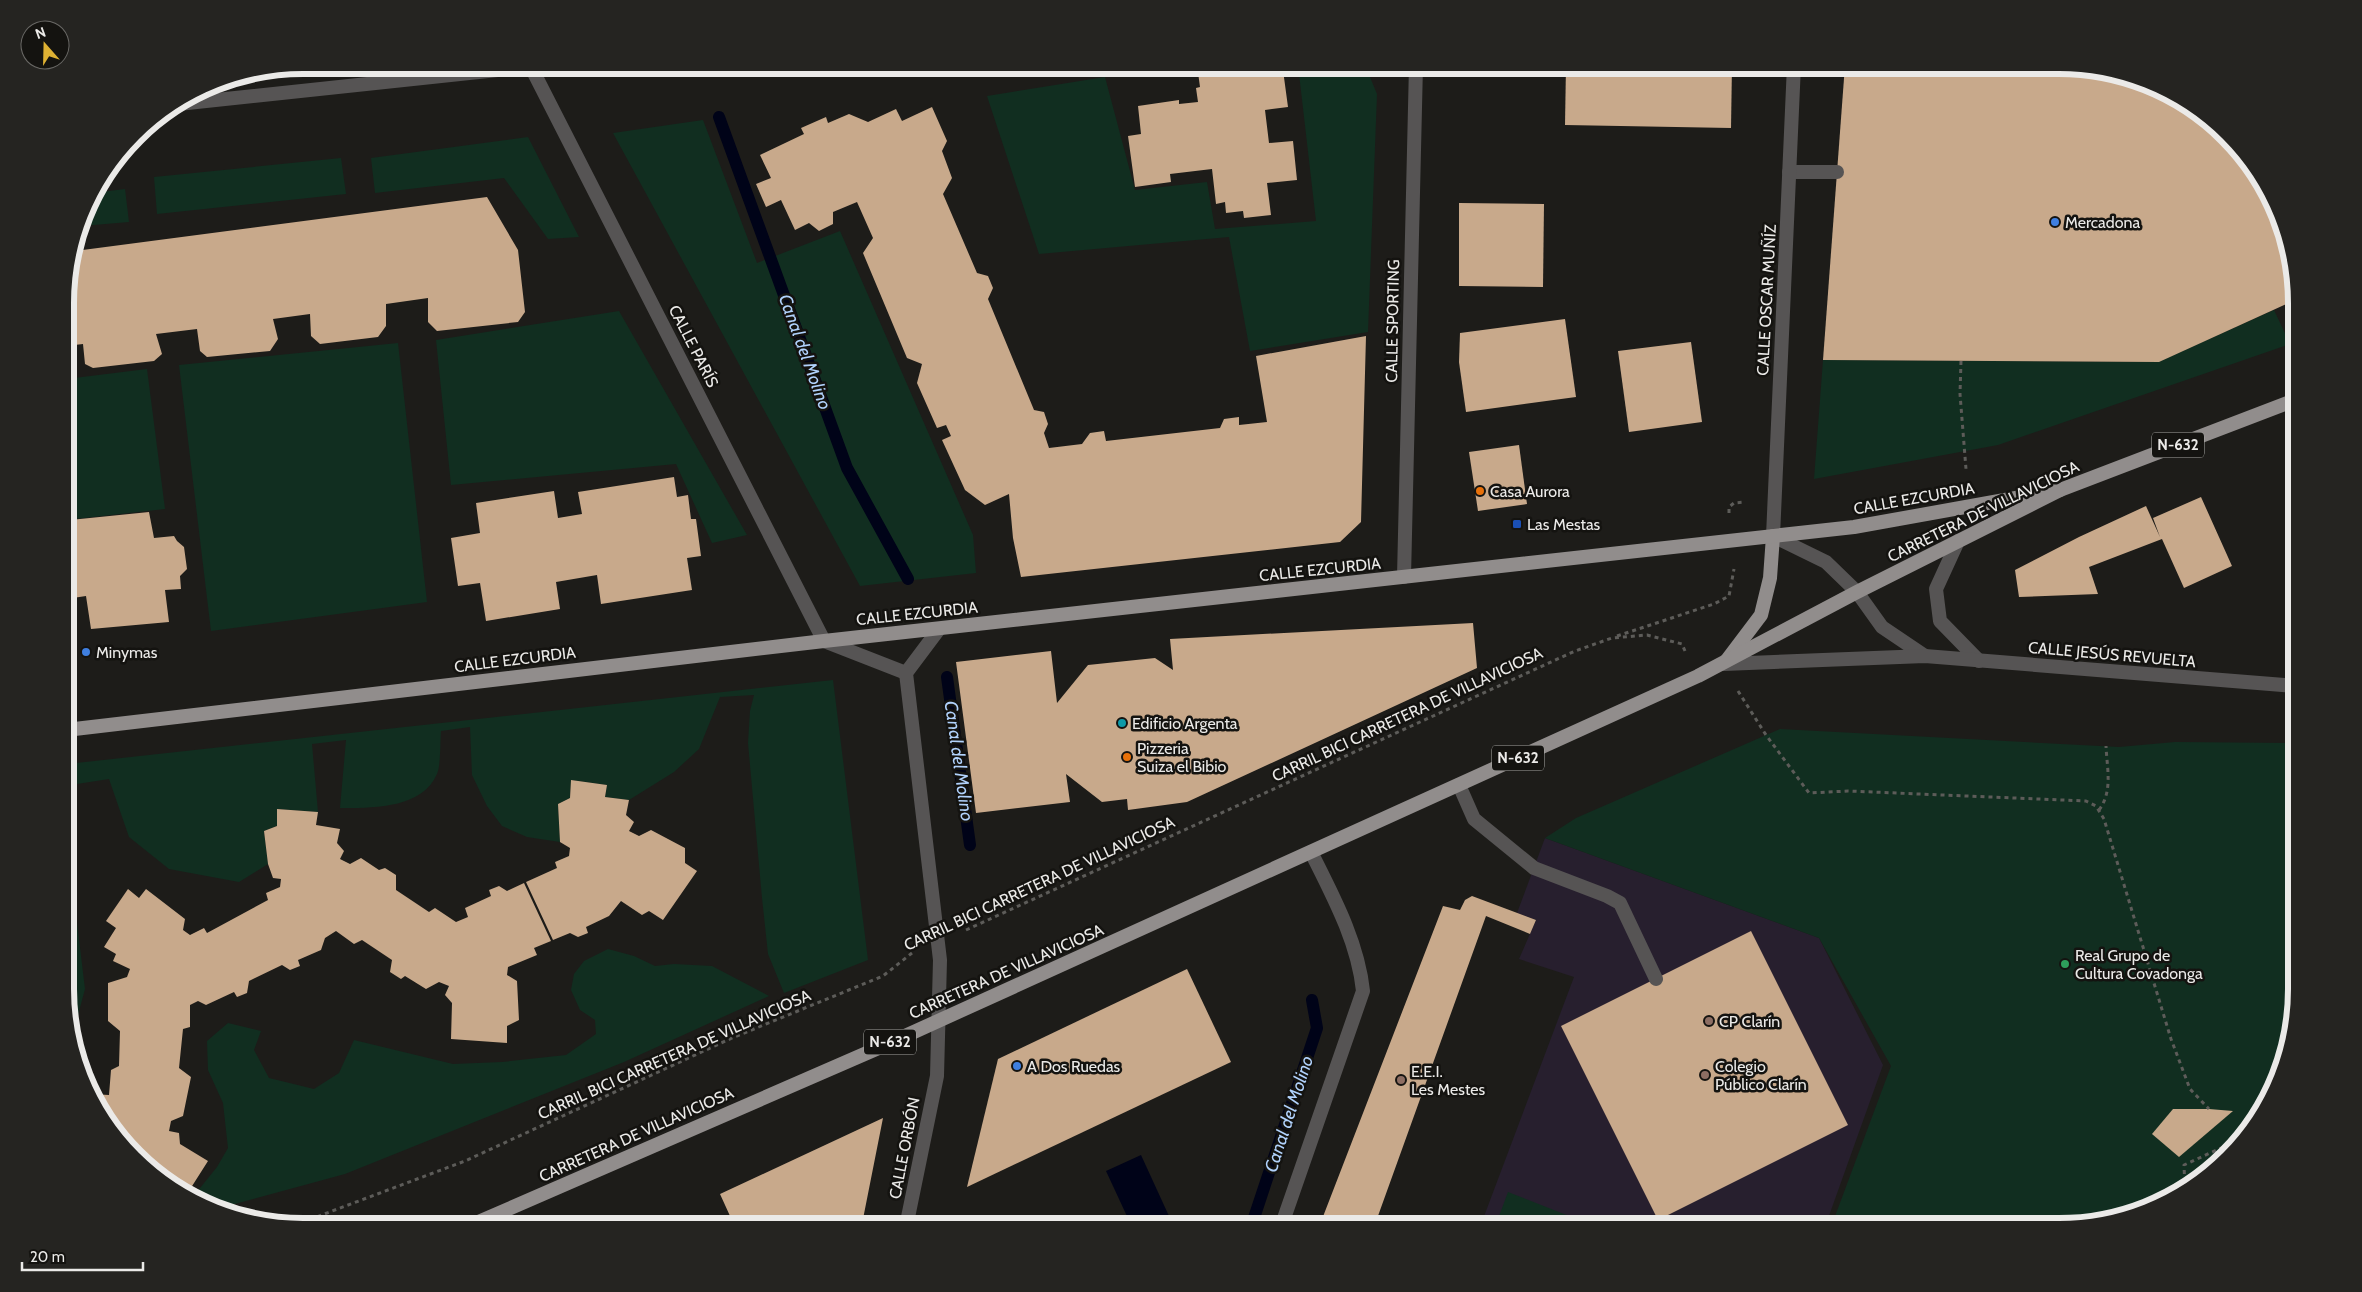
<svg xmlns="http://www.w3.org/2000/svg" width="2362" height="1292" font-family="Cabin,sans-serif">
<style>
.education{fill:#271f2e}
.green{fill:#112e20}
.water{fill:#000318}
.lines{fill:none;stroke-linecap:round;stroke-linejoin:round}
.stream{stroke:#000318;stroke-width:12}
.building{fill:#c8a98b}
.path{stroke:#5d5c59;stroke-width:3;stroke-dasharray:4 4;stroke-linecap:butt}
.service{stroke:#565454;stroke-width:14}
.minor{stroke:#565454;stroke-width:14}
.primary{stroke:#918d8c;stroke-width:14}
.shop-dot{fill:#3f7fe0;stroke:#141310;stroke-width:2}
.food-dot{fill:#e8710a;stroke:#141310;stroke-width:2}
.transit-dot{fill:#1a4fb4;stroke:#141310;stroke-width:2}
.culture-dot{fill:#0f9aa8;stroke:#141310;stroke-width:2}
.leisure-dot{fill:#2e9e5b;stroke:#141310;stroke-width:2}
.education-dot{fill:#8d6e63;stroke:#141310;stroke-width:2}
.labels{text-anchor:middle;stroke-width:5;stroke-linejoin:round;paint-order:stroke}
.shield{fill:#141310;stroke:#aaaaa7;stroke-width:1}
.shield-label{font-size:15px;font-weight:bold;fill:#ebeae8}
.poi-label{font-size:16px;fill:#ebeae8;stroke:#141310;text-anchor:start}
.street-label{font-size:16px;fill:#ebeae8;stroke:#141310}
.water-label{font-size:18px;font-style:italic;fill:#b1d2fc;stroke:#141310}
.rim{fill:none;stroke:#ebeae8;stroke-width:6}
</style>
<rect width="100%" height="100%" fill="#1d1c19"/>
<path class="education" d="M1545 838 1819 938 1883 1065 1825 1227H1480L1574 977 1519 959 1536 920 1517 913Z"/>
<g class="green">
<path d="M1298 65H1365L1377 94 1368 332 1250 351 1229 237 1039 254 987 96 1105 77 1135 190 1207 182 1215 229 1316 221Z"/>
<path d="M703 120 757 263 840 231 973 535 976 573 860 586 613 133Z"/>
<path d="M528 137 579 237 548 239 504 178 375 193 371 158Z"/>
<path d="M341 158 346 194 157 214 154 177Z"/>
<path d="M125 189 129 222 82 226 93 193Z"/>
<path d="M2274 310 2290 344 1998 445 1814 479 1823 360 2158 362Z"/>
<path d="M619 311 747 535 712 543 676 464 451 485 436 340Z"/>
<path d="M398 343 427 602 211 631 179 365Z"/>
<path d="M147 369 165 509 66 520V379Z"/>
<path d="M833 680 868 960 784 993 768 954 762 898 748 743 750 711 754 695 720 697 699 749 674 772 629 800 605 797 607 785 571 780 570 798 558 804 560 842 527 837 502 826 487 806 472 775 470 727 441 731C440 741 441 765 437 774 422 809 372 808 340 808L346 740 312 744 318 812 277 809V826L264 831 268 864 239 882 169 869 129 837 109 779 77 784 71 873 85 989 75 1026 69 1028 67 1021V764Z"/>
<path d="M1780 729 2119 747 2175 742 2296 743 2297 990 2272 1095 2238 1146 2191 1187 2135 1214 2075 1227H1831L1891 1066 1819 938 1545 838 1576 818Z"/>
<path d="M608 949 634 956 655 966 674 964 712 966 769 996 624 1062 345 1174 220 1208 197 1202 192 1198 217 1167 228 1148 223 1103 208 1070 207 1041 228 1023 261 1031 254 1050 269 1078 314 1089 339 1073 354 1040 453 1064 502 1062 566 1055 596 1034 595 1020 580 1010 571 990 574 974 584 961Z"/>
<path d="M1508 1192 1597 1227H1495Z"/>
</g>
<path class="water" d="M1141 1155 1174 1227H1132L1106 1171Z"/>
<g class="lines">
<g class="stream">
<path d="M719 117 847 468 908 579"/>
<path d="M947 677 970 845"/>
<path d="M1251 1227 1317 1028 1312 1000"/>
</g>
</g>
<g class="building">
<path d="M1197 65H1251L1252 73 1283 70 1288 107 1265 110 1269 143 1293 141 1297 180 1267 183 1271 215 1244 218 1243 211 1226 213 1225 202 1216 204 1212 169 1170 174 1171 182 1135 187 1128 136 1141 134 1138 106 1179 100V104L1198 102 1196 88 1200 87Z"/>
<path d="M1566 65H1732L1731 128 1565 125Z"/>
<path d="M1845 65H2059L2165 90 2216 124 2257 170 2295 272V300L2159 362 1823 360Z"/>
<path d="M932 107 947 141 942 151 952 178 943 194 977 273 988 276 993 288 988 299 1034 410 1044 412 1048 424 1044 433 1049 448 1082 444 1090 433 1104 431 1106 441 1220 428 1224 419 1239 417V425L1267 422 1256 356 1366 336 1361 522 1340 542 1021 577 1013 538 1009 494 985 505 965 490 942 440 951 436 946 425 937 428 917 383 922 364 907 358 863 253 873 238 857 202 833 212V224L819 231 809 223 795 230 781 200 766 207 756 184 771 178 760 155 804 134 801 128 826 117 828 123 849 114 868 122 896 109 902 121Z"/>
<path d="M487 197 518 250 525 312 518 322 437 331 428 322V298L386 304V326L378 337 320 344 311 336 310 314 273 319 278 339 270 351 207 357 200 351 197 329 156 334 162 354 154 361 93 368 85 364 83 344 66 346V287L75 251Z"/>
<path d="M1459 203 1544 204 1543 287 1459 286Z"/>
<path d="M1565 319 1576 397 1466 412 1459 362 1460 333Z"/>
<path d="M1691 342 1702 422 1629 432 1618 351Z"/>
<path d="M1519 445 1527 504 1478 511 1469 452Z"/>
<path d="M674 477 677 497 688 495 691 519H696L701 556 687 558 692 590 601 604 597 575 556 582 560 609 486 621 480 583 458 586 451 538 480 533 476 503 554 491 558 518 582 514 578 492Z"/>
<path d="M2201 497 2232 566 2184 588 2162 539 2089 567 2098 594 2019 597 2015 570 2079 537 2146 506 2160 537 2153 518Z"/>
<path d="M149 512 154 538 174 536 177 541 184 547 187 569 180 576 181 589 165 590 169 622 91 629 86 596 66 599V549L73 548 70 520Z"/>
<path d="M1473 623 1477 668 1187 802 1128 810 1127 799 1102 802 1066 774 1070 802 976 813 956 662 1051 651 1057 703 1088 665 1155 658 1173 670 1170 639Z"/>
<path d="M571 780 607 785 605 797 629 800 626 815 634 822 629 831 639 836 651 830 685 848V863L697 871 663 920 649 911 642 915 621 901 609 916 586 927 588 933 578 937 570 933 553 940 526 882 557 868 555 862 569 856 570 848 560 842 558 804 570 798Z"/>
<path d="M277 809 318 812 316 825 340 829 337 843 344 851 340 859 350 864 361 858 379 870 385 868 396 875V890L429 912 435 908 456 922 468 917 465 908 491 896 489 890 499 886 507 891 524 883 551 941 534 948 537 955 508 967 507 975 517 981 519 1020 507 1026V1043L451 1039 452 1003 445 995 449 986 439 982 426 989 405 976 401 979 390 972 392 960 362 940 354 944 336 931 325 938 321 950 298 960 300 966 290 970 282 965 249 981 247 993 237 997 234 992 206 1005 198 1001 190 1005V1027L183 1029 179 1068 191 1077 183 1116 171 1121 169 1131 179 1133 180 1144 208 1161 187 1194 114 1134 91 1094 109 1095 111 1070 119 1066 120 1031 108 1021V983L127 977 130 969 113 961 116 954 104 947 116 928 106 921 128 889 139 898 146 889 185 919 183 930 190 935 204 928 207 933 268 900 266 893 280 887 281 879 273 878 268 864 264 831 277 826Z"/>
<path d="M1472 896 1536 920 1530 934 1486 916 1374 1227H1319L1443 906 1460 910 1465 900Z"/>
<path d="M1751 931 1848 1125 1658 1220 1561 1026Z"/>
<path d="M1187 969 1231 1062 967 1187 998 1059Z"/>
<path d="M2173 1109H2209L2233 1111 2179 1157 2152 1134Z"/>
<path d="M883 1118 863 1219 847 1227H705L730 1216 720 1194Z"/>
</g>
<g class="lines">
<g class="path">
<path d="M1961 361 1960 394 1966 469"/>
<path d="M1729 513V507L1734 503 1745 502"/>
<path d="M1617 636 1714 604 1729 596 1734 569"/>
<path d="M1738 691 1766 735 1809 793 1848 791 2086 801 2096 806 2104 819 2171 1039 2190 1089 2209 1109"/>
<path d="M2099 810C2113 791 2107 769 2106 746"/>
<path d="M2297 832 2289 871 2297 915"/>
<path d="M966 930 1575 651 1612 638 1647 635 1682 644 1685 651"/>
<path d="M2185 1190 2184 1165 2221 1148 2232 1151"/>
<path d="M295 1225 465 1161 732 1038 883 976 912 953"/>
</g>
<g class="service">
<path d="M1789 172H1837"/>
<path d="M1459 785 1474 819 1534 868 1607 896 1620 903 1656 979"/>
</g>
<g class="minor">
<path d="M1794 65 1773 536 1826 562 1857 592 1882 627 1925 656"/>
<path d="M531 67 824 641 906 673"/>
<path d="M178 104 545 65"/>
<path d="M1958 541 1936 589 1940 621 1979 661"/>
<path d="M1404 577 1416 65"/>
<path d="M1724 664 1925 656 2296 686"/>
<path d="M906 1227 937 1076 940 960 906 673 939 629"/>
<path d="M1281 1227 1363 991C1358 942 1333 896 1311 852"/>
</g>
<g class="primary">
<path d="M1727 660 1761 615 1770 578 1773 536"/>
<path d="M66 730 824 641 1854 527 2060 490"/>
<path d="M467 1227 883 1046 1698 676 1857 592 2060 490 2295 400"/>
</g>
</g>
<g class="shop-dot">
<circle cx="2055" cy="222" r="5"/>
<circle cx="86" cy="652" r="5"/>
<circle cx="1017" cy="1066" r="5"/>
</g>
<g class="food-dot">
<circle cx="1480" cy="491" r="5"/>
<circle cx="1127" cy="757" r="5"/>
</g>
<rect class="transit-dot" x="1512" y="519" width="10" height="10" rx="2.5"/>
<circle class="culture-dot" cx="1122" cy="723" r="5"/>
<circle class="leisure-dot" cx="2065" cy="964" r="5"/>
<g class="education-dot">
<circle cx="1709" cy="1021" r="5"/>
<circle cx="1705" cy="1075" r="5"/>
<circle cx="1401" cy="1080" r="5"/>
</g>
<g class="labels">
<g class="shield">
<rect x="2152" y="432.5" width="52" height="25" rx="4"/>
<rect x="1492" y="745.5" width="52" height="25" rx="4"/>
<rect x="864" y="1029.5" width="52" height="25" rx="4"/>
</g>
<g class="shield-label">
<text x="2178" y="450">N-632</text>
<text x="1518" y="763">N-632</text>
<text x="890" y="1047">N-632</text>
</g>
<g class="poi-label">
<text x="2065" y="228">Mercadona</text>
<text x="1490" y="497">Casa Aurora</text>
<text x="1527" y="530">Las Mestas</text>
<text x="96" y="658">Minymas</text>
<text x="1132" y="729">Edificio Argenta</text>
<text x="1137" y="754">Pizzeria<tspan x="1137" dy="18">Suiza el Bibio</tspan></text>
<text x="2075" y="961">Real Grupo de<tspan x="2075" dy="18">Cultura Covadonga</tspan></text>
<text x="1719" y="1027">CP Clarín</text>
<text x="1027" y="1072">A Dos Ruedas</text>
<text x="1715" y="1072">Colegio<tspan x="1715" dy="18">Público Clarín</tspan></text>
<text x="1411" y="1077">E.E.I.<tspan x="1411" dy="18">Les Mestes</tspan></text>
</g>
<g class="street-label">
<text transform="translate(1766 300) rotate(-87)" y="6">CALLE OSCAR MUÑÍZ</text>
<text transform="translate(1392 321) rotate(-89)" y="6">CALLE SPORTING</text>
<text transform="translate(694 346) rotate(63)" y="6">CALLE PARÍS</text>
<text transform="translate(1914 498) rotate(-10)" y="6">CALLE EZCURDIA</text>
<text transform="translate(1983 511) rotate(-26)" y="6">CARRETERA DE VILLAVICIOSA</text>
<text transform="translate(1320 569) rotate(-6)" y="6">CALLE EZCURDIA</text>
<text transform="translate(917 613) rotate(-6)" y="6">CALLE EZCURDIA</text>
<text transform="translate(2112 654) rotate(5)" y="6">CALLE JESÚS REVUELTA</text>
<text transform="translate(515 659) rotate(-7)" y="6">CALLE EZCURDIA</text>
<text transform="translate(1407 714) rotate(-25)" y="6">CARRIL BICI CARRETERA DE VILLAVICIOSA</text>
<text transform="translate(1039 883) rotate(-25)" y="6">CARRIL BICI CARRETERA DE VILLAVICIOSA</text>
<text transform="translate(1006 971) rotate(-24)" y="6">CARRETERA DE VILLAVICIOSA</text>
<text transform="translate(674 1054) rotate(-24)" y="6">CARRIL BICI CARRETERA DE VILLAVICIOSA</text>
<text transform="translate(636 1134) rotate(-24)" y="6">CARRETERA DE VILLAVICIOSA</text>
<text transform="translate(904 1148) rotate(-79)" y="6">CALLE ORBÓN</text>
</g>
<g class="water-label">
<text transform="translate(805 352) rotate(70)" y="6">Canal del Molino</text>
<text transform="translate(959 761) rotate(82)" y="6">Canal del Molino</text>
<text transform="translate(1289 1114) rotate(-72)" y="6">Canal del Molino</text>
</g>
</g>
<path d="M0 0H2362V1292H0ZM303 74H2059A229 229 0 0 1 2288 303V989A229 229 0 0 1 2059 1218H303A229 229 0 0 1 74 989V303A229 229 0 0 1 303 74Z" fill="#252421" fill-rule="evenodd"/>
<path class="rim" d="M303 74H2059A229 229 0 0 1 2288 303V989A229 229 0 0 1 2059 1218H303A229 229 0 0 1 74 989V303A229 229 0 0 1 303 74Z"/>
<g transform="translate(45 45) rotate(340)"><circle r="24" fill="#141310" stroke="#6a6966"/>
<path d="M0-4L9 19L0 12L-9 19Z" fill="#deb133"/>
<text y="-8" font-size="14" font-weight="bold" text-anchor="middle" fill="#ebeae8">N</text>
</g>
<path d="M22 1262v8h121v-8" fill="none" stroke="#ebeae8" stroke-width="2.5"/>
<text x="30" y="1262" font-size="15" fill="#ebeae8" stroke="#141310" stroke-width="4" paint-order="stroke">20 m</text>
</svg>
